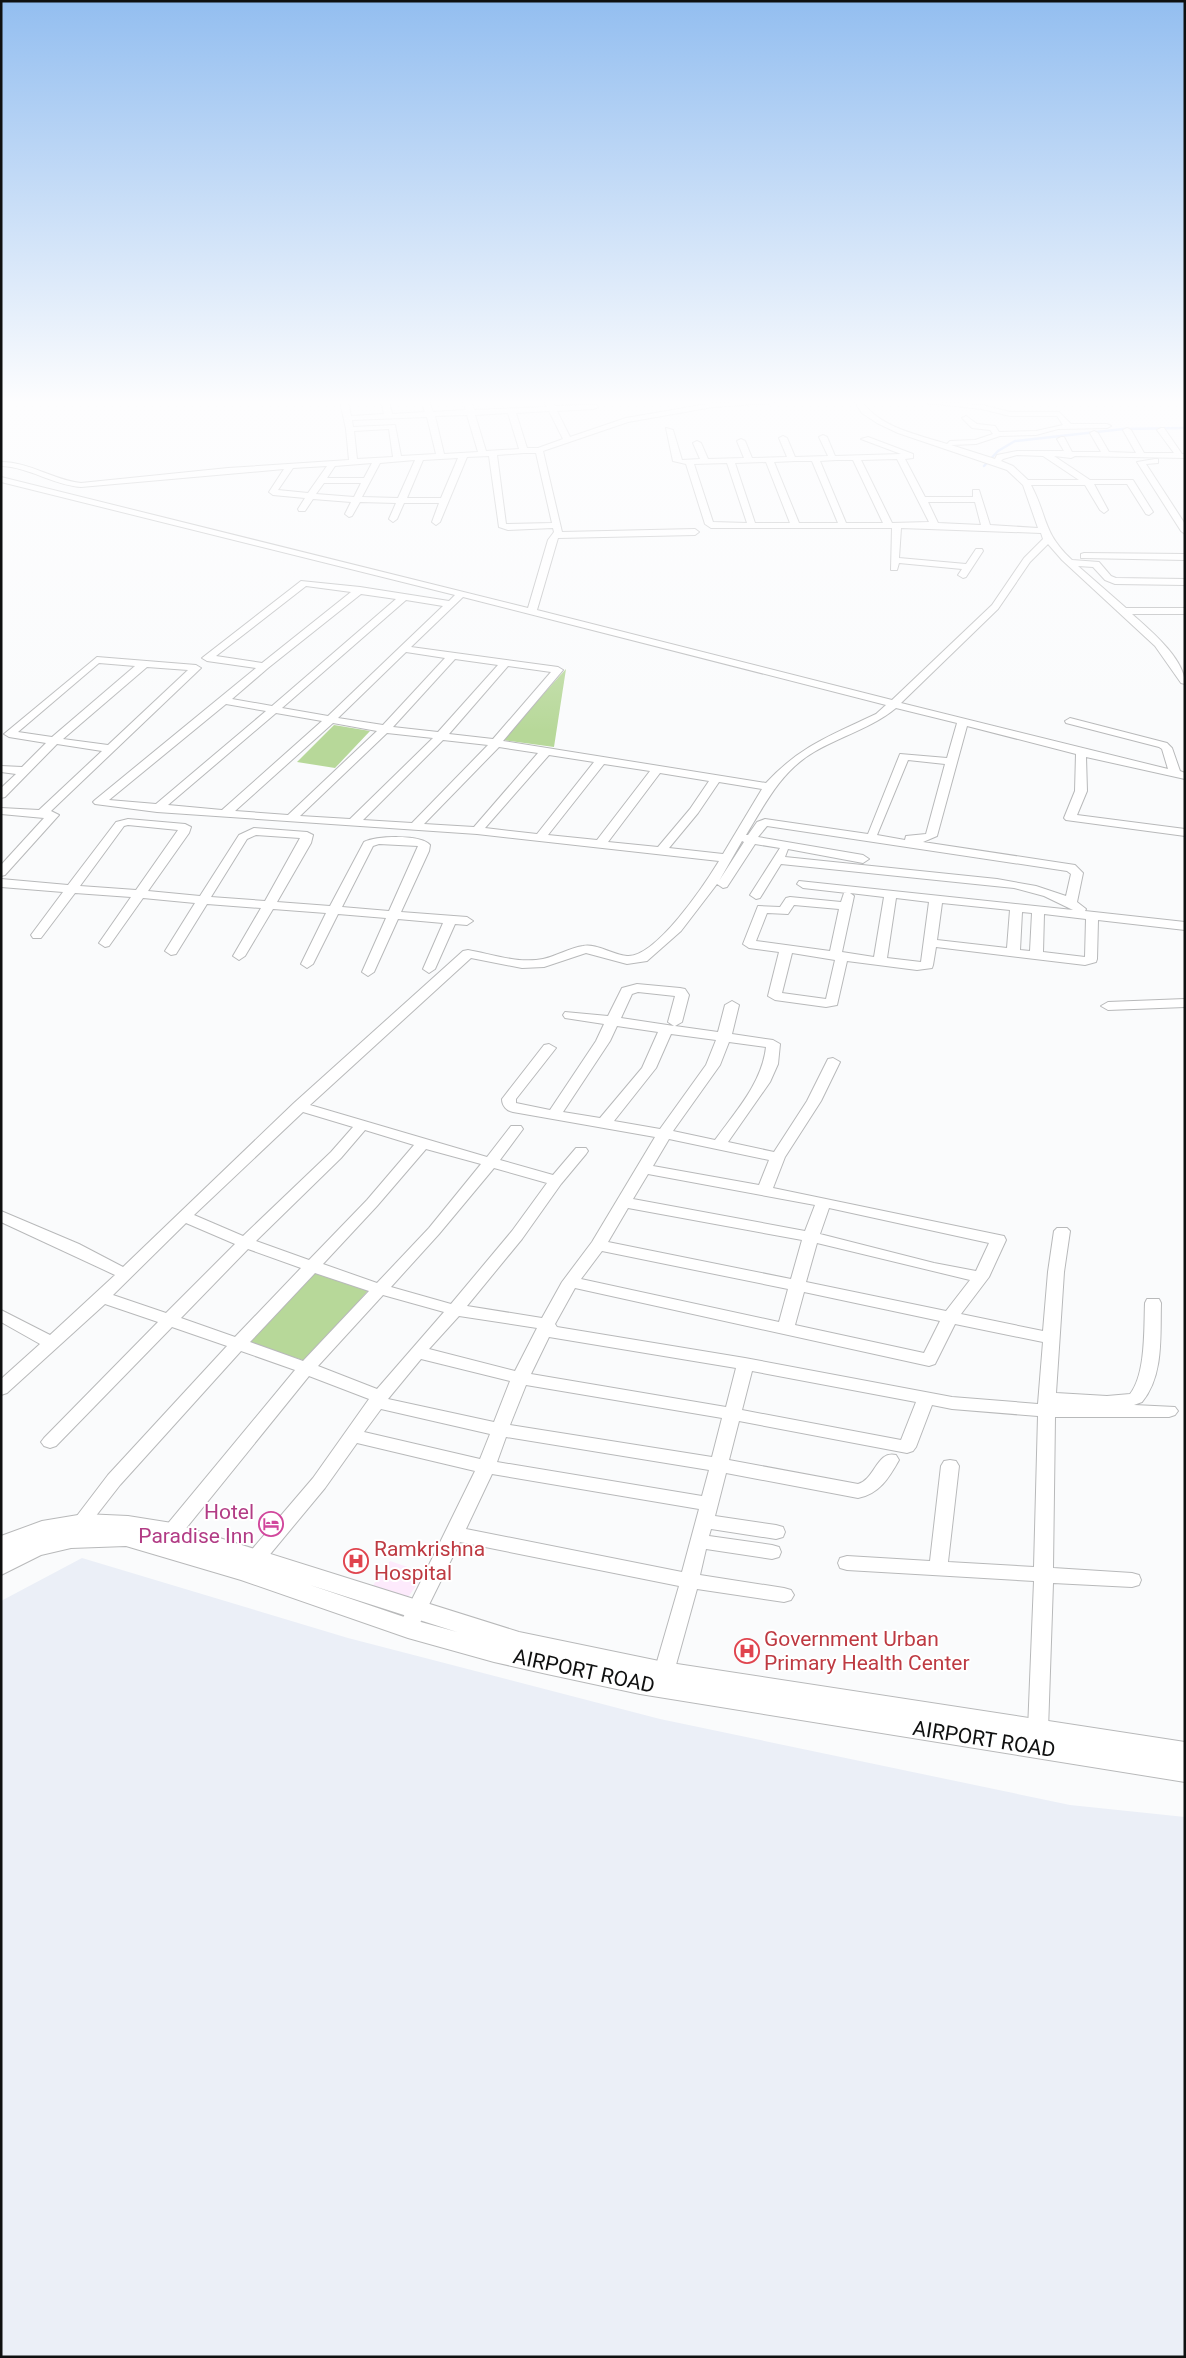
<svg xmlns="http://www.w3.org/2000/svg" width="1186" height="2358" font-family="Roboto,sans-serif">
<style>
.commercial{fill:#fdeafc}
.built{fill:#ebeff7}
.green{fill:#b7d899}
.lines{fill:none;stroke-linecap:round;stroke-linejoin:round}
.stream{stroke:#b5cdfd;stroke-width:2.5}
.minor-casing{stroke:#b8b9ba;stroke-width:2}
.major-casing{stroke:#b8b9ba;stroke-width:2}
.minor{fill:#fff;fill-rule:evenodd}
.major{fill:#fff;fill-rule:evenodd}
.labels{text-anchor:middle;stroke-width:4;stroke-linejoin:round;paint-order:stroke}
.near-hotel-label{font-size:21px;fill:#b23c85;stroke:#fff;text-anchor:end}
.near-health-label{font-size:21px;fill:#be3a42;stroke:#fff;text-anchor:start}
.near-street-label{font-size:21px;fill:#0f1010;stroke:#fff}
</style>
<rect width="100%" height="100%" fill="#fafbfc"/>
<path class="commercial" d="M390 1561 425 1573 406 1600 372 1587Z"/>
<path class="built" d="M82 1558 348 1638 660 1719 1070 1805 1185 1817V2357H1V1601Z"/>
<g class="green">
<path d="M566 669 554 747 502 740Z"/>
<path d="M334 725 370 731 335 768 297 762Z"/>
<path d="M313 1270 370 1288 308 1362 249 1342Z"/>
</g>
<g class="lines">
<path class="stream" d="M984 466 998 451 1015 441 1123 429 1185 428"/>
<defs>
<g id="minor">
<path d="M340 401H348L351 416 384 414 381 401H389L392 414 425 412 421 401H429L433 412 466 410 463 401H471L474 410 547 407 544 401H552L555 406 597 405 598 407 594 409 557 411 570 437 626 418 713 403 775 401 771 403 713 407 628 422 543 451 562 532 695 529 699 532 695 535 558 538 537 610 892 700 992 605 1024 558 1043 539 1041 533 901 528 899 558 966 564 976 549H982L983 551 966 577 963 578 958 575 962 569 899 563 897 570H891L892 528H711L705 524 686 464 673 461 666 428 673 430 682 460 700 459 693 443 697 441 701 443 708 459 744 458 737 441 741 439 745 441 752 458 787 457 779 438 783 436 787 438 795 457 828 456 819 437 823 435 827 437 835 456 901 454 861 439 868 437 913 454V458L905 459 925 497H973V490H979L990 525 1038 528 1023 485 1007 470 898 433 877 423 862 413 854 401H862C878 427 919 435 947 444L950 441 975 440 993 434 990 430 972 428 962 418 966 416 977 424 995 426 999 432 1036 431 1063 425 1057 416H1010L982 409 927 403 923 401 982 405 1010 412H1059L1071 424H1107L1111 426 1107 428 1058 429 1036 435 1000 436 976 444 951 445 995 459 997 455 1017 451H1064L1057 439 1061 437H1064L1072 452H1101L1090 433 1094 431 1098 433 1109 452 1136 453 1123 430 1127 428 1131 430 1144 453H1174L1157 430 1161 428H1164L1182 454H1185V458L1075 456 1071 458 1054 456 1090 480H1133L1153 512 1149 515 1146 514 1127 484H1094L1108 510 1104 513 1100 510 1085 485H1031C1048 517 1042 532 1072 560L1099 562 1111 576 1116 578 1185 579V585L1115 584 1105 580 1093 567 1078 566 1126 608H1185V614H1132C1150 630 1185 659 1185 684L1181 683 1155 646 1062 560 1048 544 1030 562 998 609 901 703 1168 769 1162 749 1159 747 1066 723 1065 721 1070 718 1167 743 1172 748 1180 771 1185 773V779L1086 757 1087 791 1077 815 1185 829V836L1066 820 1064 818 1075 791 1076 754 967 726 937 836 923 842 1075 865 1083 873 1077 902 1086 909 1085 911 1185 922V930L1098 920 1097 959 1096 962 1085 965 936 947 933 965 932 968 917 970 847 961 837 1005 826 1007 775 1000 768 996 779 952 749 948 743 944 758 906 780 907 786 898 790 897 841 902 844 893H847L803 888 797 884 799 881 1073 910 1044 896 1014 888 781 864 760 898 756 899 750 895 780 848 755 844 727 887 723 888 717 884 681 931 647 961 627 964 586 953 544 967 522 968 471 958 310 1105 487 1157 511 1126H521L523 1129 500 1160 553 1175 576 1148H586L588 1151 586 1154 561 1184 522 1239 467 1306 542 1318 562 1282 592 1242 655 1137 513 1112C507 1111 502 1106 502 1099L544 1045 549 1044 556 1048 516 1099V1103L550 1110 596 1041 604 1024 565 1018 563 1015 565 1012 608 1016 622 988 637 984 680 988 685 989 689 995 682 1022 675 1026 718 1032 725 1005 732 1001 739 1005 732 1034 773 1040 780 1044 778 1064 770 1082 728 1142 774 1152 807 1101 828 1059 833 1058 840 1062 821 1101 785 1157 773 1188 1004 1236 1006 1240 989 1277 961 1314 1043 1331 1048 1272 1054 1231 1057 1228H1067L1070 1231 1064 1272 1056 1393 1107 1396 1130 1394C1146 1374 1144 1328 1145 1303L1147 1299H1159L1161 1303C1160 1335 1164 1376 1142 1402L1134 1405 1175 1407 1178 1411 1175 1415 1169 1417H1055L1053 1568 1132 1573 1139 1575 1141 1580 1139 1585 1132 1587 1053 1583 1048 1730 1045 1736 1038 1738 1031 1736 1028 1730 1034 1581 847 1570 840 1568 838 1563 840 1558 847 1556 930 1561 941 1466 944 1461 950 1460 956 1461 959 1466 948 1562 1034 1567 1038 1416 952 1409 932 1405 916 1447 913 1451 907 1453 739 1421 729 1460 858 1484C875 1479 877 1450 896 1455L899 1460C889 1478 879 1494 858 1498L726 1473 715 1516 776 1525 783 1527 785 1532 783 1537 776 1539 711 1529 709 1536 772 1545 779 1547 781 1552 779 1557 772 1559 706 1549 700 1575 784 1588 791 1590 794 1595 791 1600 784 1602 697 1589 674 1672 671 1678 664 1680 657 1678 654 1672 679 1586 460 1542 415 1633 408 1636 401 1633 398 1628 475 1471 357 1443 325 1488 262 1564 255 1566 248 1564 246 1559 248 1554 313 1478 369 1399 309 1376 179 1537 172 1539 165 1537 163 1532 165 1527 295 1370 241 1351 120 1485 88 1526 82 1528 76 1526 73 1521 108 1475 227 1346 172 1327 56 1446 50 1448 44 1446 41 1442 44 1438 158 1322 105 1304 7 1393 1 1395V1379L40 1344 1 1322V1310L50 1335 115 1275 1 1222V1211L79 1244 123 1267 294 1103 463 951 468 950C491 954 519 964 543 959 557 956 569 948 583 946 596 943 613 955 627 956 656 958 705 884 719 861L477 834 157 812 95 804 93 802 95 800 256 668 207 661 202 658 301 581 360 587 449 601 455 595 1 482V477L528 608 548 540 554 532 553 528 508 530 499 527 489 456 467 457 440 522 436 525 432 522 439 503H404L397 519 393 522 389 519 396 503 360 502 352 516 349 517 345 514 351 502 313 499 305 511H299L298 509 305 498 273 495 269 492 284 469 81 487C53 485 29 467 1 466V462C30 462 53 480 81 483L228 468 349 460 346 429ZM549 411 563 439 538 448H527L516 413ZM508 413 519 449 486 451 475 415ZM467 415 478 452 444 454 435 416ZM427 417 436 454 401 456 395 425 353 427 352 420ZM389 429 393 457 357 459 354 431ZM524 453H536L552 523 506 524 497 455ZM1017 455 1043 456 1079 480H1028L1013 466 1001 461 1003 459ZM458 458 441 498H407L423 460ZM897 459 929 522 892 523 861 460ZM415 460 398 498 362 497 380 463ZM836 460H853L883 523H846L820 461ZM795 461H812L838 523H799L774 462ZM766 462 790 523H755L735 463ZM372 463 364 478H327L335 466ZM727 463 747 523 713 522 694 464ZM327 466 308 493 278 490 293 468ZM324 483H361L354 497 316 494ZM928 502H975L981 525 938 523ZM306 586 351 592 262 663 216 656ZM361 594 396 599 272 706 232 699 268 668ZM463 597 886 705 876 714C832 735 800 746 766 783L503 741 563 670 558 667 411 647ZM406 600 443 606 328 716 282 708ZM406 652 445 658 383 725 338 718ZM455 659 498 665 438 732 393 727ZM508 666 551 672 493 739 449 734ZM226 704 266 711 156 804 109 800ZM896 708 957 723 947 758 900 754 868 834 765 819 757 822 748 835H746C765 804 781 771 814 752 841 736 872 728 896 708ZM276 713 322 721 222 810 168 805ZM333 723 377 731 288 815 235 811ZM387 733 433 738 350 819 300 816ZM443 740 488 745 412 823 363 820ZM499 747 538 753 474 827 424 824ZM549 755 594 762 537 834 485 828ZM908 760 945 764 926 834 906 836 905 840 877 835ZM604 764 650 771 597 840 548 835ZM660 773 709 781 690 809 658 847 608 842ZM719 782 762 789 723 854 669 848 698 813ZM767 826 1067 871 1071 874 1066 896 1036 886 997 879 785 857 788 849 863 863 869 859 863 855 758 837ZM742 841 744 842 719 881ZM850 893 884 897 874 957 842 952 854 896ZM896 898 929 902 921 962 887 958ZM942 903 1010 910 1007 948 937 940ZM794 905 839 909 830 951 756 941 767 913 788 914ZM1022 912 1032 913 1030 951 1020 950ZM1044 914 1086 919 1085 957 1043 952ZM792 953 835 960 826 999 782 993ZM638 992 675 996 668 1022 674 1026 621 1018 632 994ZM617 1026 658 1032 642 1068 600 1118 563 1112 610 1041ZM671 1034 716 1040 706 1065 660 1129 614 1121 656 1068ZM729 1042 766 1047C762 1083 736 1111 715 1140L673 1131 720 1065ZM303 1112 353 1127 331 1152 243 1236 194 1215ZM365 1130 414 1145 367 1200 309 1260 256 1241 341 1158ZM669 1139 769 1160 759 1185 653 1166ZM426 1149 481 1164 429 1228 377 1283 323 1264 377 1206ZM494 1168 547 1183 512 1231 451 1304 391 1287 439 1234ZM648 1174 815 1205 805 1231 633 1199ZM628 1208 802 1240 791 1279 608 1242ZM829 1208 989 1243 976 1271 934 1263 820 1234ZM186 1223 235 1244 166 1313 113 1295ZM817 1243 970 1280 946 1311 806 1282ZM248 1249 301 1268 235 1337 181 1318ZM602 1251 788 1289 779 1322 581 1279ZM315 1273 369 1291 303 1361 250 1342ZM575 1288 929 1366 935 1364 955 1324 1043 1342 1038 1404 952 1397 745 1358 557 1327 555 1324ZM804 1292 940 1321 924 1353 795 1325ZM383 1295 444 1312 377 1389 318 1366ZM459 1316 537 1328 515 1371 429 1349ZM549 1337 736 1368 726 1407 531 1374ZM421 1359 510 1381 494 1422 388 1399ZM752 1371 916 1402 901 1440 742 1410ZM526 1385 722 1418 712 1457 510 1425ZM381 1409 490 1434 480 1459 364 1432ZM506 1437 709 1470 702 1496 497 1462ZM492 1474 699 1509 682 1572 466 1529Z"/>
<path d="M1155 459H1158V463L1146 464 1185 524V534L1181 531 1137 462Z"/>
<path d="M1084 553 1185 554V560L1081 558V554Z"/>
<path d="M97 657 196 665 201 668 51 811 59 815 5 875 1 876V865L44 818 1 814V808L39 810 102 751 57 744 5 797 1 798V788L16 774 1 772V766L22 767 46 743 9 737 4 734ZM99 663 135 666 52 737 18 732ZM147 667 188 670 108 745 63 739Z"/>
<path d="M128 819 185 824 191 827 189 833 148 891 200 896 239 835 254 828 307 832 313 835 311 843 277 902 330 906 364 842C376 836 421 834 430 845L429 851 401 912 467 917 473 921 467 925 455 924 435 969 429 973 423 969 443 923 398 919 374 972 368 976 362 972 386 918 338 914 313 964 307 968 301 964 326 913 273 909 245 956 239 960 233 956 261 908 207 904 176 954 171 955 165 951 195 903 143 898 109 946 105 947 99 943 131 897 75 893 41 938H33L31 935 63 892 1 887V879L68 885 116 822ZM128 825 178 830 136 890 80 886 124 826ZM256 835 300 838 265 901 211 897 247 839ZM379 844 418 846 389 911 342 907 373 846Z"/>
<path d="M1185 999V1007L1108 1010 1101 1006 1108 1002Z"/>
</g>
<path id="major" d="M84 1514 128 1516 172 1523 519 1632 664 1662 1185 1742V1782L640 1694 547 1674 494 1662 408 1638 241 1580 126 1546 71 1548 41 1555 1 1575V1536L42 1521ZM310 1585 457 1632 410 1619Z"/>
</defs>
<use href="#minor" class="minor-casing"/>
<use href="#major" class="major-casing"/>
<use href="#minor" class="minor"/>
<use href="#major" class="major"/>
</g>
<linearGradient id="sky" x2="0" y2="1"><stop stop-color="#93bef0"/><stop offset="0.55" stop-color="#fdfdfe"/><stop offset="1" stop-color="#fdfdfe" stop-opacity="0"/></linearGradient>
<rect width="1186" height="731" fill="url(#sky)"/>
<defs>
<symbol id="hotel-ring" viewBox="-11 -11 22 22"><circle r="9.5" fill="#fff" stroke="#d1479c" stroke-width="1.5"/><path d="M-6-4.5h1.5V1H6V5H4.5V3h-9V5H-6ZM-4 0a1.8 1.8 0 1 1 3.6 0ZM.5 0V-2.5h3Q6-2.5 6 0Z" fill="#d1479c"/></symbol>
<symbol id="hospital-ring" viewBox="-11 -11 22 22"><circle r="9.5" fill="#fff" stroke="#e0444e" stroke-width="1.5"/><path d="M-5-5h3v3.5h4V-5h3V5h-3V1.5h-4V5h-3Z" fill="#e0444e"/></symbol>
</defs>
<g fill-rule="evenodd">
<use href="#hotel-ring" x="257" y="1510" width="28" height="28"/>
<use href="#hospital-ring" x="342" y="1547" width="28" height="28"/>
<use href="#hospital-ring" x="733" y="1637" width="28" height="28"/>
</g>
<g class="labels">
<g class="near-hotel-label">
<text x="254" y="1519">Hotel<tspan x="254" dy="24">Paradise Inn</tspan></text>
</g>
<g class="near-health-label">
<text x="374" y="1556">Ramkrishna<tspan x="374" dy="24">Hospital</tspan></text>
<text x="764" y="1646">Government Urban<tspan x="764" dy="24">Primary Health Center</tspan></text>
</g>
<g class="near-street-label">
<text transform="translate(584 1671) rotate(12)" y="7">AIRPORT ROAD</text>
<text transform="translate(984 1739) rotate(9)" y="7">AIRPORT ROAD</text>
</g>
</g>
<rect width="1186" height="2358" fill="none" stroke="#0f1010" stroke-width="5"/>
</svg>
